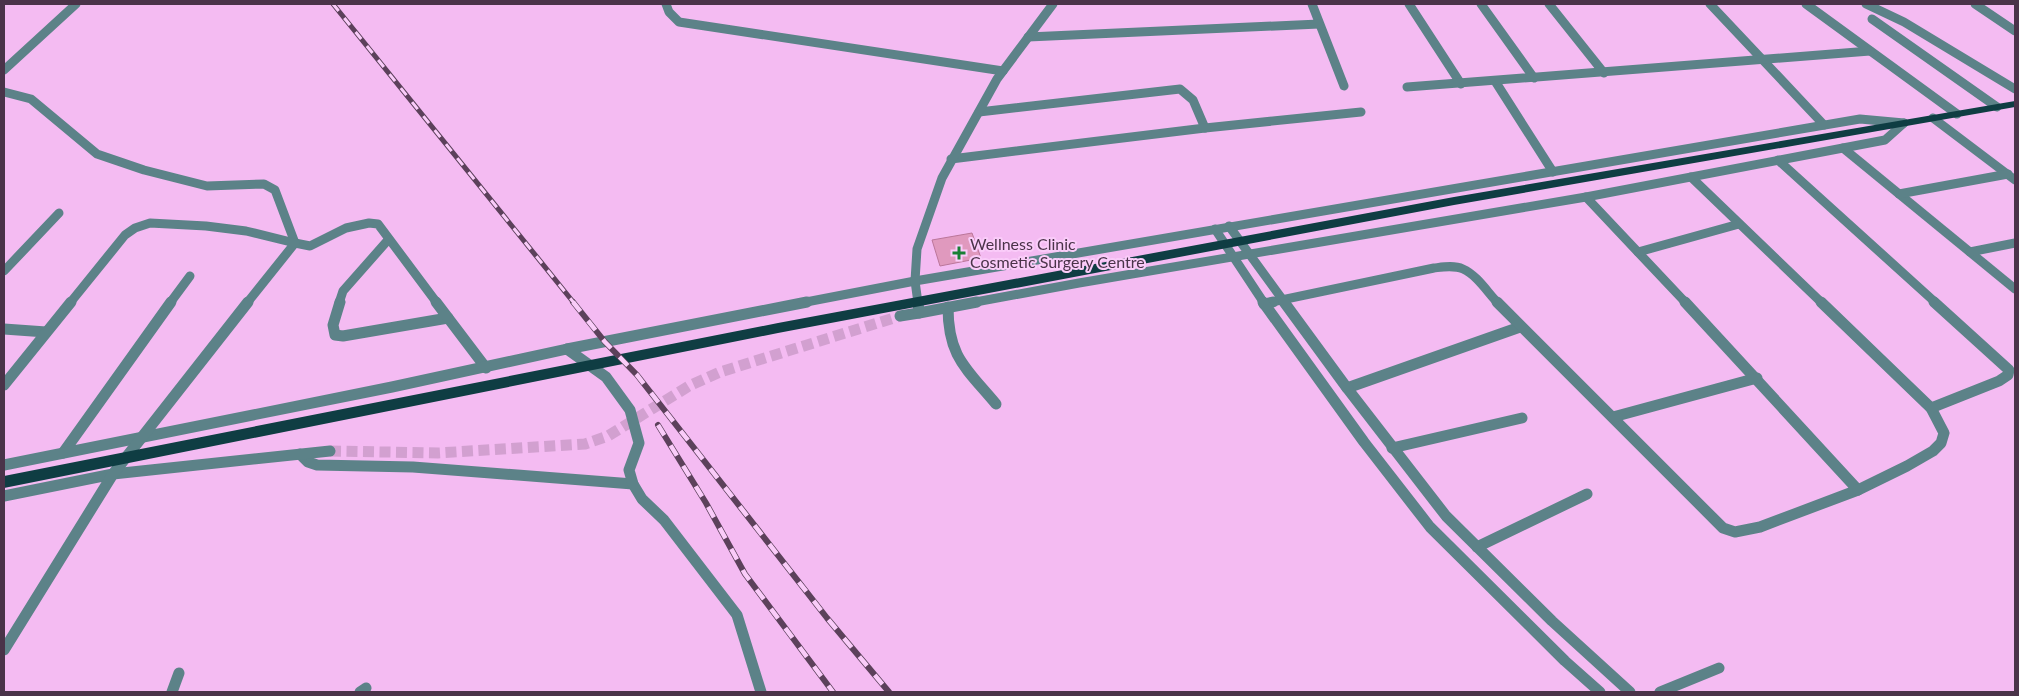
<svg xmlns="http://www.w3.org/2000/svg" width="2019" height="696" font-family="Lato,sans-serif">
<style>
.building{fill:#e099be;stroke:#bb769a}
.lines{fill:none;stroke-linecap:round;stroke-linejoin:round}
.minor-tunnel{stroke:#d2a0d0;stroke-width:11;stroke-dasharray:11 5.5;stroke-linecap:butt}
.service-far1{stroke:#5c8288;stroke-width:9}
.service{stroke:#5c8288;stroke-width:11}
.minor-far1{stroke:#5c8288;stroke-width:9}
.minor{stroke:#5c8288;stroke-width:11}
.tertiary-far1{stroke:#5c8288;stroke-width:9}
.tertiary{stroke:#5c8288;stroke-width:11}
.primary{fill:#0f3d43;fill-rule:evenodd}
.rail-far1-casing{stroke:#5c415b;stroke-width:5}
.rail-casing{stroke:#5c415b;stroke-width:6}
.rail-far1{stroke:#faccf9;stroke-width:3;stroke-dasharray:9;stroke-linecap:butt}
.rail{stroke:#faccf9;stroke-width:4.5;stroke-dasharray:12;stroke-linecap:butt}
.poi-dot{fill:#188035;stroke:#faccf9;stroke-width:2}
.labels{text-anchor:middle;stroke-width:4;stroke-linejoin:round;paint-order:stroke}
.poi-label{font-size:16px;fill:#4a3349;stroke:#faccf9;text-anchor:start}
</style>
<rect width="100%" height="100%" fill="#f4bbf2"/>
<path class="building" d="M972 233 981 258 940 266 932 240Z"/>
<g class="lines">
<path class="minor-tunnel" d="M330 451 438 453 585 444 608 436 689 386 720 372 900 316"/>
<g class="service-far1">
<path d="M666 4 669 12 679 22 1003 71"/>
<path d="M1975 4 2015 31"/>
<path d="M1872 19 1997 107"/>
<path d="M4 70 76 4"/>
<path d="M4 92 31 99 97 154 144 170 207 186 264 184 275 190 295 243"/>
</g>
<g class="service">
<path d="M948 307C948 357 966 368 996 404"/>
<path d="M1347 388 1520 327"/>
<path d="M1392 448 1522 418"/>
<path d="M1477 547 1587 494"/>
<path d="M172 692 179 673"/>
<path d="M1660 692 1719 668"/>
</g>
<g class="minor-far1">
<path d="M1312 4 1344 86"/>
<path d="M1409 4 1461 84"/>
<path d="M1481 4 1534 78"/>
<path d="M1549 4 1604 73"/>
<path d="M1710 4 1824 125"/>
<path d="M1806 4 1957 114"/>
<path d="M1866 4 1904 22 2015 89"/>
<path d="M1028 37 1319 24"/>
<path d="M1495 81 1553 172"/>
<path d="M1407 87 1870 51"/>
<path d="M979 112 1180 89 1193 100 1205 128"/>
<path d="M1933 118 2015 180"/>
<path d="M1843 148 2015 289"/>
<path d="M951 159 1205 128 1361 112"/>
<path d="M1778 160 1936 303"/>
<path d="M1691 177 1822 303"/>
<path d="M1899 194 2008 174"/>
<path d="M1586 197 1686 303"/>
<path d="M295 243 310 246 346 228 369 223 378 224 437 303"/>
<path d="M1638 252 1739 224"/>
<path d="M1970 252 2015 243"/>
<path d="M4 271 59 213"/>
<path d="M70 303 125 235 135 228 150 223 206 226 246 231 295 243 247 303"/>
<path d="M170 303 190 276"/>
<path d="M339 303 343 291 388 240"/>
<path d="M801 303 915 281"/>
<path d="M1267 303 1434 268C1443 267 1454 265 1463 269 1477 275 1488 293 1498 303"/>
</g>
<g class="minor">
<path d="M340 302 333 325 335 335 343 336 448 318"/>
<path d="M436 302 486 368"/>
<path d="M1497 302 1723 528 1735 532 1760 527 1858 490 1685 302"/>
<path d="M1821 302 1931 408 1944 433 1941 443 1933 451 1907 466 1858 490"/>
<path d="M1264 304 1273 302"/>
<path d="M900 316 919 313"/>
<path d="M4 329 46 332"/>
<path d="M567 349 807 302"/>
<path d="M4 385 71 302"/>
<path d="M1931 408 1999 381 2008 375 2009 370 1934 302"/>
<path d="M1613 417 1757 378"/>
<path d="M63 453 171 302"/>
<path d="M300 454 308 462 317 465 413 467 633 484"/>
<path d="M4 465 392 387 567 349 606 377 630 410 639 443 629 470 633 484 642 499 664 520 737 615 761 692"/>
<path d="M4 496 113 474 330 451"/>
<path d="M4 650 113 474 248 302"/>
<path d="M360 692 366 688"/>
</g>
<g class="tertiary-far1">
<path d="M1229 226 1285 303"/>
<path d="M1215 229 1264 303"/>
<path d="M915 281 1860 119 1904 123"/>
<path d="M918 303 915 281 917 249 942 178 997 79 1053 4"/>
<path d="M970 303 1079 283 1586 197 1885 140 1904 123"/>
</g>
<g class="tertiary">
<path d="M918 302 919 313 977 302"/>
<path d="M1263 302 1364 442 1430 527 1565 661 1600 692"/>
<path d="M1284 302 1347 388 1446 516 1552 621 1630 692"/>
</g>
<path class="primary" d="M2015 101V107L1454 205 778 333 4 488V476L778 323 1454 197Z"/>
<defs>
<path id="rail-far1" d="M333 4 574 303"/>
<g id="rail">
<path d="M573 302 605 342 637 375 827 618 889 692"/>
<path d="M658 425 706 503 745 574 833 692"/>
</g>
</defs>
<use href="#rail-far1" class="rail-far1-casing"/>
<use href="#rail" class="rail-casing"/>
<use href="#rail-far1" class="rail-far1"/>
<use href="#rail" class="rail"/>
</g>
<path class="poi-dot" d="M956.5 245.5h5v5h5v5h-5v5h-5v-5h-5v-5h5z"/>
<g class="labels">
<g class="poi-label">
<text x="970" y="250">Wellness Clinic<tspan x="970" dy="18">Cosmetic Surgery Centre</tspan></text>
</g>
</g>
<rect width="2019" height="696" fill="none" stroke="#4a3349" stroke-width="10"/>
</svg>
